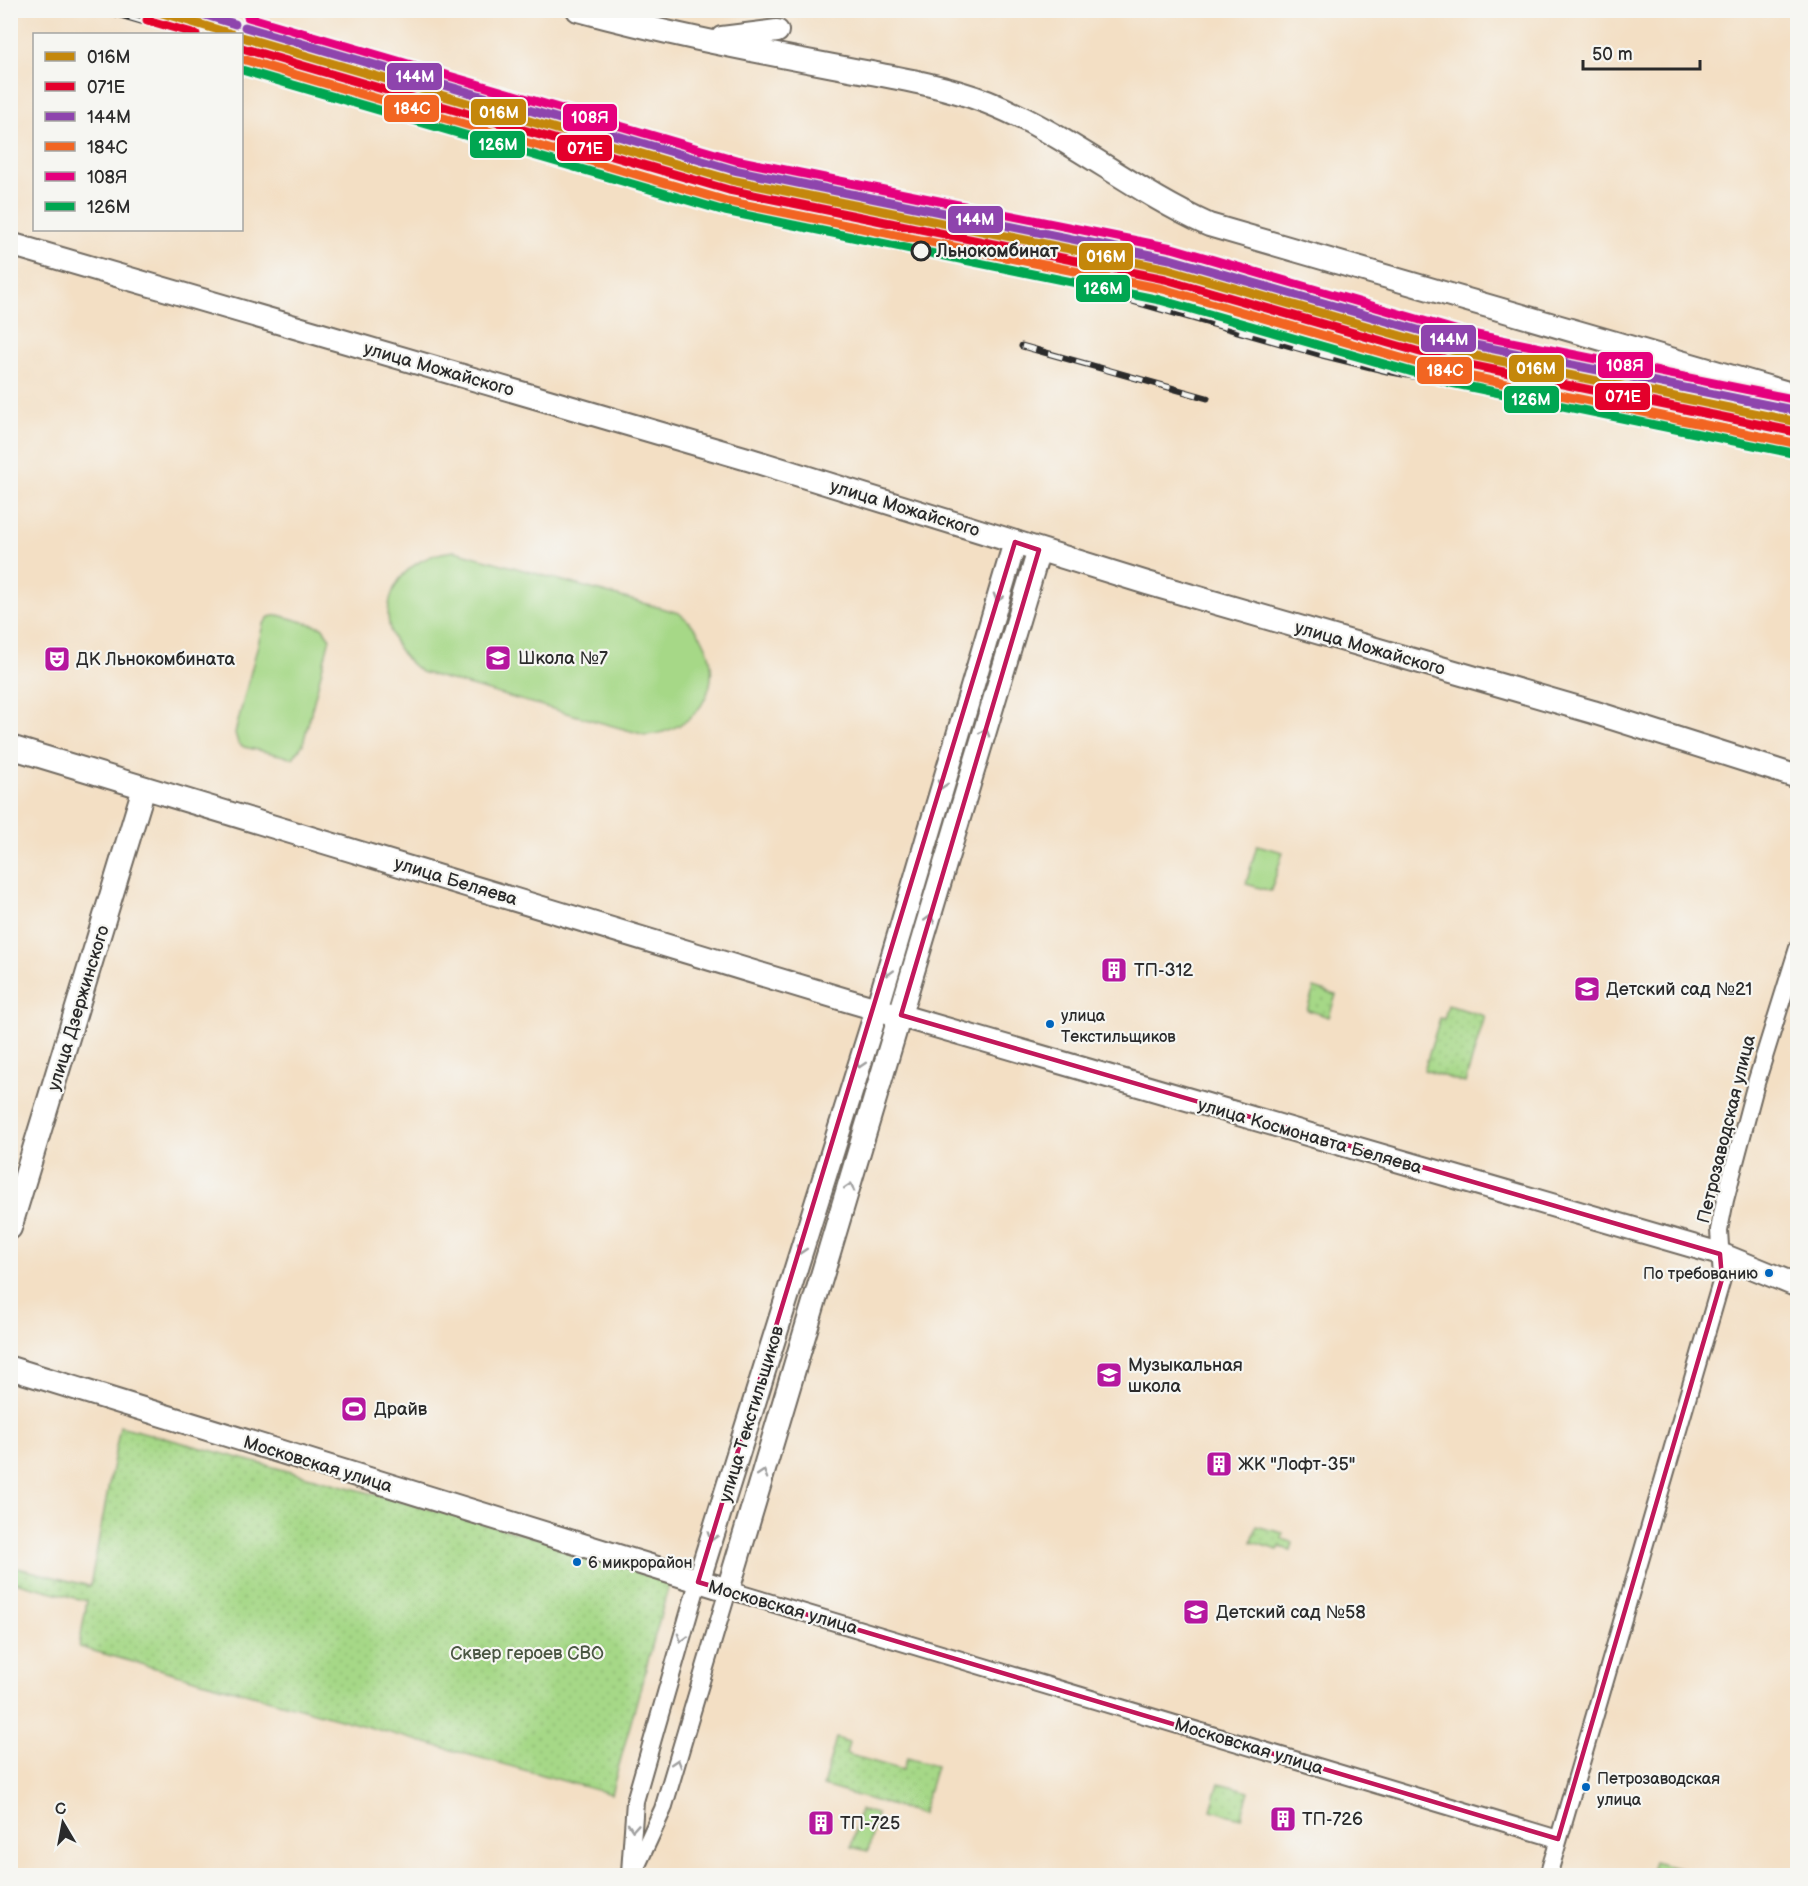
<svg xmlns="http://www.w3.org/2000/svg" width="1808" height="1886" font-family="'Balsamiq Sans',sans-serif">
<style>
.grass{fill:url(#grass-dots);stroke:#688259;stroke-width:1.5}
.garden{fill:#a6d887;stroke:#688259;stroke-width:1.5}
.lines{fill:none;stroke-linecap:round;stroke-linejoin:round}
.street-casing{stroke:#716a61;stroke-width:20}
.secondary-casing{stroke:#716a61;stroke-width:26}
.street{stroke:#fff;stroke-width:16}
.secondary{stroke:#fff;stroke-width:22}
.rail-casing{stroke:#2b2b2b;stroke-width:7}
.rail{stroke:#f6f6f2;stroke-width:4.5;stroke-dasharray:14;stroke-linecap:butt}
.rail-1-casing{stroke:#f6f6f2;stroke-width:14}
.rail-2-casing{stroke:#f6f6f2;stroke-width:14}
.rail-3-casing{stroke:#f6f6f2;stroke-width:14}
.rail-4-casing{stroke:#f6f6f2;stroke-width:14}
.rail-5-casing{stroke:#f6f6f2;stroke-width:14}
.rail-6-casing{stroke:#f6f6f2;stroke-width:14}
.rail-1{stroke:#c4870b;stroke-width:9}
.rail-2{stroke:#e4002b;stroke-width:9}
.rail-3{stroke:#8e44ad;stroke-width:9}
.rail-4{stroke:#f26522;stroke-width:9}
.rail-5{stroke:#e5007d;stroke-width:9}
.rail-6{stroke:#00a651;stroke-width:9}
.oneway{stroke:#a0a0a0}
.marked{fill:none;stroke:#c2185b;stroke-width:4.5;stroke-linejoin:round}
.stop-dot{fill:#f6f6f2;stroke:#2b2b2b;stroke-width:3}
.bus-dot{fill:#0065bd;stroke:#f6f6f2;stroke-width:2}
.labels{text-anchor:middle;stroke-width:4.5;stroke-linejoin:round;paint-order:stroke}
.bus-label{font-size:16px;fill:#2b2b2b;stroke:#f6f6f2;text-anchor:start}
.stop-label{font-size:18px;font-weight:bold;fill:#2b2b2b;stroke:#f6f6f2;text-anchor:start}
.street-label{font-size:18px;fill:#2b2b2b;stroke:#f6f6f2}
.poi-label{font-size:18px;fill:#2b2b2b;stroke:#f6f6f2;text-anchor:start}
.park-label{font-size:18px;fill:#4a5642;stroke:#f6f6f2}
.line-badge{stroke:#f6f6f2;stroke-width:2}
.badge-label{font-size:16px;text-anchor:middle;font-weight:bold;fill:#fff}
</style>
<defs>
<pattern id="grass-dots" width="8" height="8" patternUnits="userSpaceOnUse" patternTransform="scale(1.5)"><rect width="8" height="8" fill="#a6d887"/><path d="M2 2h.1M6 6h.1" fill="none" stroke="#8fba75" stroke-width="1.8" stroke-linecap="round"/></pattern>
</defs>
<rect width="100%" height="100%" fill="#f6f6f2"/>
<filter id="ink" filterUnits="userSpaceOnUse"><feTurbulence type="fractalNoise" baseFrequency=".0167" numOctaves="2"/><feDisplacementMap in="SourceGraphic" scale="12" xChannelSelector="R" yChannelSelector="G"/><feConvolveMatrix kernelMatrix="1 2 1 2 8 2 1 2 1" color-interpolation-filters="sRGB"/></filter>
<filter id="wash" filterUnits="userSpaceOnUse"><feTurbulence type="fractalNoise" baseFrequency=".008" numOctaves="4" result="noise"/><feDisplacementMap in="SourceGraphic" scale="24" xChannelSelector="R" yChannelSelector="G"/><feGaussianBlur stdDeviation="1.35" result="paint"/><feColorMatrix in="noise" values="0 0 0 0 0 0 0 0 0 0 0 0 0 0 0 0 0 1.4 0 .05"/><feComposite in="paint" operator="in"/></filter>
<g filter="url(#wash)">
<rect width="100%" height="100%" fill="#f3dfc4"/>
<g class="grass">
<path d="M1314 988 1336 995 1329 1017 1307 1010Z"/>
<path d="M1448 1005 1485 1016 1465 1083 1424 1070 1440 1018 1444 1019Z"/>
<path d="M120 1426 672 1574 611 1794 79 1647 87 1601 11 1581 10 1566 90 1586Z"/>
<path d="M1256 1526 1283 1533 1282 1539 1292 1542 1290 1550 1280 1547 1278 1550 1252 1542Z"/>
<path d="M836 1738 849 1742 846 1754 903 1770 907 1758 936 1766 922 1814 823 1786Z"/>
<path d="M1219 1783 1249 1791 1241 1818 1211 1810Z"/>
</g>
<g class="garden">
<path d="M455 551 679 613C735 655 715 730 645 735L421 672C364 631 385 557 455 551Z"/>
<path d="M278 615 322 627 330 638 303 744 293 758 244 747 238 743 235 733 263 625 269 617Z"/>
<path d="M1257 845 1283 852 1271 891 1246 884Z"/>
<path d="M860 1810 877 1814 868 1851 851 1847Z"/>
<path d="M1654 1861 1706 1875H1650Z"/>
</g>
</g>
<g filter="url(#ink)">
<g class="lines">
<defs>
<g id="street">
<path d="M630 1872 635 1801 698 1582"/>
<path d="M632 1876 663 1809 728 1590 1558 1839"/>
<path d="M1548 1876 1722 1279 1719 1230 1725 1200 1756 1083 1798 948"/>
</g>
<g id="secondary">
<path d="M578 10C659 32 740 48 823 64 877 75 935 82 987 102 1066 133 1131 190 1209 225L1798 396"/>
<path d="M722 38 777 31"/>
<path d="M10 244 751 460 1147 583 1593 712 1798 777"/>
<path d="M10 747 846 1000 1720 1254 1798 1286"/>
<path d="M10 1228 144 788"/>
<path d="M10 1368 728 1590 1039 550"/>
<path d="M698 1582 877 1009 1015 542"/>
</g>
</defs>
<use href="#street" class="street-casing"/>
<use href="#secondary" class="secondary-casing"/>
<use href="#street" class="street"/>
<use href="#secondary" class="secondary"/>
<defs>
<g id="rail">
<path d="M103 10 185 34"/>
<path d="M242 51 863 233 1041 275 1322 355 1387 371 1636 419 1798 439"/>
<path d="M568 133 613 152"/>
<path d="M1118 289 1457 352"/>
<path d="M1022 346 1207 398"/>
</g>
</defs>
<use href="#rail" class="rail-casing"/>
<use href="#rail" class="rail"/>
<defs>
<g id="rail-1">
<path d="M152 10 232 34"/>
<path d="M242 37 731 180 1168 269 1457 352 1798 422"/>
</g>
<g id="rail-2">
<path d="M147 20 196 34"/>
<path d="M242 48 729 190 1165 279 1455 362 1796 432"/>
</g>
<g id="rail-3">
<path d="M189 10 235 24"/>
<path d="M245 27 734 170 1170 259 1460 342 1798 411"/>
</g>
<path id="rail-4" d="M242 59 727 201 1163 289 1453 373 1794 443"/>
<path id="rail-5" d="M248 17 736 160 1172 248 1462 332 1798 400"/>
<path id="rail-6" d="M242 70 725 211 1160 300 1451 383 1792 453"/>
</defs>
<use href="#rail-1" class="rail-1-casing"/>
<use href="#rail-2" class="rail-2-casing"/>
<use href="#rail-3" class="rail-3-casing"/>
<use href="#rail-4" class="rail-4-casing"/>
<use href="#rail-5" class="rail-5-casing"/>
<use href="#rail-6" class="rail-6-casing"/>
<use href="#rail-1" class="rail-1"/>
<use href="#rail-2" class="rail-2"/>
<use href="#rail-3" class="rail-3"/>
<use href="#rail-4" class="rail-4"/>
<use href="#rail-5" class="rail-5"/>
<use href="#rail-6" class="rail-6"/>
</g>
<defs><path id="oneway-chevron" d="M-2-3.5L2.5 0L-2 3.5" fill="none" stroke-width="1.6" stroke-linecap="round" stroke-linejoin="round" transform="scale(1.5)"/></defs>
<g class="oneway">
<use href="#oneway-chevron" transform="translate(998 598) rotate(106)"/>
<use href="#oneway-chevron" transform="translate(985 732) rotate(-73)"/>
<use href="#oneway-chevron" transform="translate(942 785) rotate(107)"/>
<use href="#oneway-chevron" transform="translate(930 919) rotate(-74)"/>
<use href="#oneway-chevron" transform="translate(888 972) rotate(106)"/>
<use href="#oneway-chevron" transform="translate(860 1064) rotate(107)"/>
<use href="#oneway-chevron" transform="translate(850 1187) rotate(-73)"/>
<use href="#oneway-chevron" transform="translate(801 1250) rotate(107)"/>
<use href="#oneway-chevron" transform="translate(763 1474) rotate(-73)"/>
<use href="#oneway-chevron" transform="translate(712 1537) rotate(107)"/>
<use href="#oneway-chevron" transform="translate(682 1638) rotate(106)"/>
<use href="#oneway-chevron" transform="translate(677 1763) rotate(-73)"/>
<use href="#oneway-chevron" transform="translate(633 1827) rotate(94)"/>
</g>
</g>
<path class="marked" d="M1015 542 1039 550 901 1015 1720 1254 1722 1279 1558 1839 698 1582Z"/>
<defs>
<symbol id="school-square" viewBox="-11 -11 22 22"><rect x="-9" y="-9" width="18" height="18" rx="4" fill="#b5179e" stroke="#f6f6f2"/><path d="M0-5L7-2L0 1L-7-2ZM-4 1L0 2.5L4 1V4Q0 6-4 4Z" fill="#fff"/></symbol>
<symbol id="theatre-square" viewBox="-11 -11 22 22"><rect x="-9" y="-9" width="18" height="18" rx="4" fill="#b5179e" stroke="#f6f6f2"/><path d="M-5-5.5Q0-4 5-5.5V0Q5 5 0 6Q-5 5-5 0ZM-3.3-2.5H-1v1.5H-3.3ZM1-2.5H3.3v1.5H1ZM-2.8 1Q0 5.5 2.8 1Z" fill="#fff"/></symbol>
<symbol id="building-square" viewBox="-11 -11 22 22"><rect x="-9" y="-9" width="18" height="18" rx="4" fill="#b5179e" stroke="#f6f6f2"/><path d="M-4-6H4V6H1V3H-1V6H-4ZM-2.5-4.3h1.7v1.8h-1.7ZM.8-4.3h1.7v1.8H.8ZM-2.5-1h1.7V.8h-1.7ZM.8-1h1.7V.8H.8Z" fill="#fff"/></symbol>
<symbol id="stadium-square" viewBox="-11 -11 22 22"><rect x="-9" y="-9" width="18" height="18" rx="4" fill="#b5179e" stroke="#f6f6f2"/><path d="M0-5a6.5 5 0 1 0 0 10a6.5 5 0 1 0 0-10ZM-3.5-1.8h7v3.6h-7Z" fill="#fff"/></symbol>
</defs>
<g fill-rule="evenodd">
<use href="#school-square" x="483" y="643" width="30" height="30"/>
<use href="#theatre-square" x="42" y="644" width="30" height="30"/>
<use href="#building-square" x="1099" y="955" width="30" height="30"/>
<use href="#school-square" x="1572" y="974" width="30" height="30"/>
<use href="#school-square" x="1094" y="1360" width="30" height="30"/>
<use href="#stadium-square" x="339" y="1394" width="30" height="30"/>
<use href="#building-square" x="1204" y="1449" width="30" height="30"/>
<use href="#school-square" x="1181" y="1597" width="30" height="30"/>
<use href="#building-square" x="1268" y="1804" width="30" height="30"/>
<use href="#building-square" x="806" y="1808" width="30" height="30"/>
</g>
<circle class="stop-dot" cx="921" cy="251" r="9"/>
<g class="bus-dot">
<circle cx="1050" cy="1024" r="5"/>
<circle cx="1769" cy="1273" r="5"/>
<circle cx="577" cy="1562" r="5"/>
<circle cx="1586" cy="1787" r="5"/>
</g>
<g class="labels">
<g class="bus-label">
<text x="1061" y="1021">улица<tspan x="1061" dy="21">Текстильщиков</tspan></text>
<text x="1758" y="1279" text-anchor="end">По требованию</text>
<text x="588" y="1568">6 микрорайон</text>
<text x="1597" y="1784">Петрозаводская<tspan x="1597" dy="21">улица</tspan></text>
</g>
<g class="stop-label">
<text x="936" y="257">Льнокомбинат</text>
</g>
<g class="street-label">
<text transform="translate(439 369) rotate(16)" y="6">улица Можайского</text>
<text transform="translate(905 508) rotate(17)" y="6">улица Можайского</text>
<text transform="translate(1370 648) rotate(16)" y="6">улица Можайского</text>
<text transform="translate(456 881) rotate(17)" y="6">улица Беляева</text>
<text transform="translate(78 1008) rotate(-73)" y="6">улица Дзержинского</text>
<text transform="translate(1726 1129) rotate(-76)" y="6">Петрозаводская улица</text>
<text transform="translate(1310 1136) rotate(16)" y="6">улица Космонавта Беляева</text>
<text transform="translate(751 1414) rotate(-73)" y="6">улица Текстильщиков</text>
<text transform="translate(318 1464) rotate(17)" y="6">Московская улица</text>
<text transform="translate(783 1607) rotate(16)" y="6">Московская улица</text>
<text transform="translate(1249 1746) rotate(17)" y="6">Московская улица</text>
</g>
<g class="poi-label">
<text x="518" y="664">Школа №7</text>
<text x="76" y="665">ДК Льнокомбината</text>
<text x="1134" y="976">ТП-312</text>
<text x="1606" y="995">Детский сад №21</text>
<text x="1128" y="1371">Музыкальная<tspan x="1128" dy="21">школа</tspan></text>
<text x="374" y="1415">Драйв</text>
<text x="1238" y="1470">ЖК "Лофт-35"</text>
<text x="1216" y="1618">Детский сад №58</text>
<text x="1302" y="1825">ТП-726</text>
<text x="840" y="1829">ТП-725</text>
</g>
<g class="park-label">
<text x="527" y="1659">Сквер героев СВО</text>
</g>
</g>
<g class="line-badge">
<rect x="386" y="62" width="57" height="29" rx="6" fill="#8e44ad"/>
<rect x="383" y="94" width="57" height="29" rx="6" fill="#f26522"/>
<rect x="470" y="98" width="57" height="28" rx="6" fill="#c4870b"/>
<rect x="562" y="103" width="56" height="29" rx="6" fill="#e5007d"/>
<rect x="469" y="130" width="57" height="29" rx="6" fill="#00a651"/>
<rect x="556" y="134" width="57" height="28" rx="6" fill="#e4002b"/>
<rect x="947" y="205" width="57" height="29" rx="6" fill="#8e44ad"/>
<rect x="1078" y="242" width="56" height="29" rx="6" fill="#c4870b"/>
<rect x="1075" y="274" width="56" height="29" rx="6" fill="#00a651"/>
<rect x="1420" y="324" width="57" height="29" rx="6" fill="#8e44ad"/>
<rect x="1597" y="351" width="57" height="28" rx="6" fill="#e5007d"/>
<rect x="1508" y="354" width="57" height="29" rx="6" fill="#c4870b"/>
<rect x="1416" y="356" width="57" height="29" rx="6" fill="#f26522"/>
<rect x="1594" y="382" width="57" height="29" rx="6" fill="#e4002b"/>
<rect x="1503" y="385" width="57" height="29" rx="6" fill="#00a651"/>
</g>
<g class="badge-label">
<text x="415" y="82">144М</text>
<text x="412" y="114">184С</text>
<text x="499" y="118">016М</text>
<text x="590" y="123">108Я</text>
<text x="498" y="150">126М</text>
<text x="585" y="154">071Е</text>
<text x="975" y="225">144М</text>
<text x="1106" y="262">016М</text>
<text x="1103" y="294">126М</text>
<text x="1449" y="345">144М</text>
<text x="1625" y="371">108Я</text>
<text x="1536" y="374">016М</text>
<text x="1445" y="376">184С</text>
<text x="1623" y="402">071Е</text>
<text x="1531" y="405">126М</text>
</g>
<rect width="1808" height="1886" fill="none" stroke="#f6f6f2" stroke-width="36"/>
<rect x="33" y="33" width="210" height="198" fill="#f6f6f2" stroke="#a5a5a2" stroke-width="1.5"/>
<rect x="45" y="52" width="30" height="9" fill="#c4870b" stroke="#a5a5a2" stroke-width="1.5"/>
<text x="87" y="63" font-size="18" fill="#2b2b2b">016М</text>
<rect x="45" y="82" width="30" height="9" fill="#e4002b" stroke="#a5a5a2" stroke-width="1.5"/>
<text x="87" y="93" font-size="18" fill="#2b2b2b">071Е</text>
<rect x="45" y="112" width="30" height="9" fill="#8e44ad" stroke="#a5a5a2" stroke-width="1.5"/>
<text x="87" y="123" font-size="18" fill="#2b2b2b">144М</text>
<rect x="45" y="142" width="30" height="9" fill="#f26522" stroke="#a5a5a2" stroke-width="1.5"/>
<text x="87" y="153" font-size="18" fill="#2b2b2b">184С</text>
<rect x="45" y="172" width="30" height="9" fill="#e5007d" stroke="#a5a5a2" stroke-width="1.5"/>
<text x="87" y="183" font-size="18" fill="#2b2b2b">108Я</text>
<rect x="45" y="202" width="30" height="9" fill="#00a651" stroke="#a5a5a2" stroke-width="1.5"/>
<text x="87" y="213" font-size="18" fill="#2b2b2b">126М</text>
<g transform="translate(63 1823) rotate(350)" stroke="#f6f6f2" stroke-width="4.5" paint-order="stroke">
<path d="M0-4.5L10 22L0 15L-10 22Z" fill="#2b2b2b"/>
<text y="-9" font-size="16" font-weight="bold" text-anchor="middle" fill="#2b2b2b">С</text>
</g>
<path d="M1583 60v9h117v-9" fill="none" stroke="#2b2b2b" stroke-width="3"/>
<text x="1592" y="60" font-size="18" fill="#2b2b2b" stroke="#f6f6f2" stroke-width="4.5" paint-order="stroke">50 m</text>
</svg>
